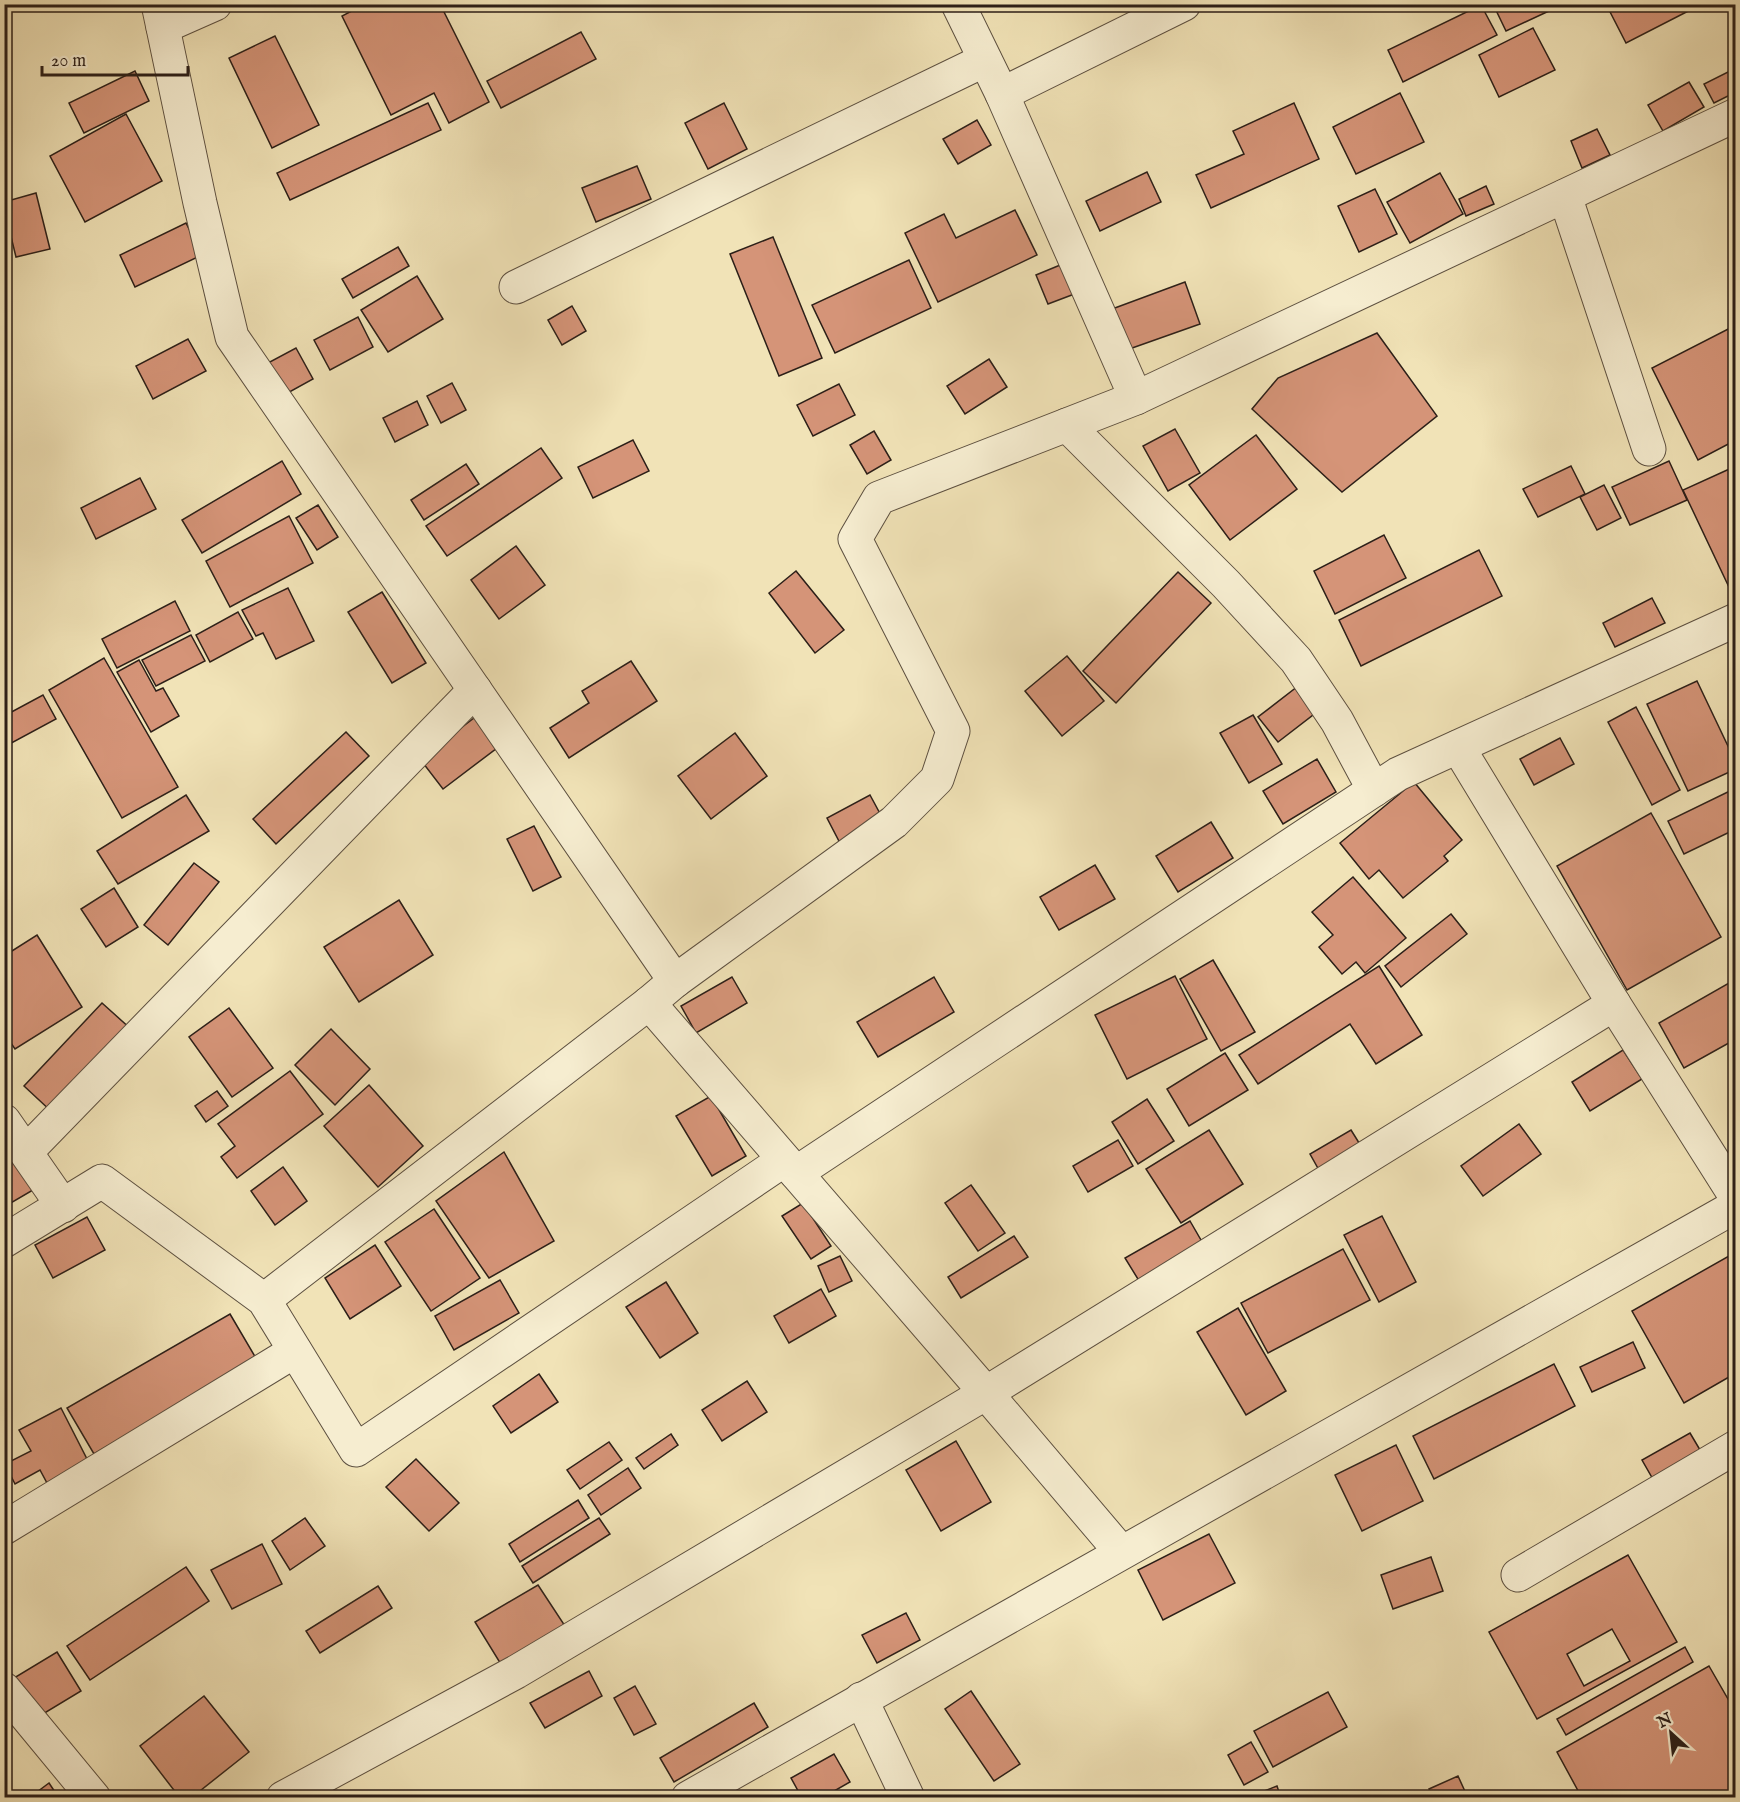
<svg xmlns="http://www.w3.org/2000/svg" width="1740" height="1802" font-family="'IM FELL English',serif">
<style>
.building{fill:#d59478;stroke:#2c1f18;stroke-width:1.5;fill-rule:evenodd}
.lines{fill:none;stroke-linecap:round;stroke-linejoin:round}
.street-casing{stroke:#5d5040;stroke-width:35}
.street{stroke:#f6edd0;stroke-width:33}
</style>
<rect width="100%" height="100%" fill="#f1e3b7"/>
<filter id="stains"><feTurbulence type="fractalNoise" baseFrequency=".00333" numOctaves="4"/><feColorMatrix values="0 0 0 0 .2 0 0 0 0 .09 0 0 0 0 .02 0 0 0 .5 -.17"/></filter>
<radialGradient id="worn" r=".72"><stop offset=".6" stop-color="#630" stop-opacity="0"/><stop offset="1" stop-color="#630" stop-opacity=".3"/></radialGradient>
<g class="building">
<path d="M365 4H440L489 102 449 123 434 93 391 115 342 16Z"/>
<path d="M1493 4H1564L1506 31Z"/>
<path d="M1606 4H1702L1626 43Z"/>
<path d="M1481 5 1497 35 1403 82 1388 50Z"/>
<path d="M1533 28 1555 70 1499 97 1479 55Z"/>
<path d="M581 32 596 59 501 108 487 81Z"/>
<path d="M275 36 319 125 272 148 229 58Z"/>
<path d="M1736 68V92L1714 103 1704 84Z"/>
<path d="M135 71 149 101 84 133 69 103Z"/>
<path d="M1689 82 1704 107 1663 131 1648 105Z"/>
<path d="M1400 93 1424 142 1356 174 1333 127Z"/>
<path d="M428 103 441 130 290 200 277 173Z"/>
<path d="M724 103 747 149 708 169 685 123Z"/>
<path d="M1294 103 1319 159 1211 208 1196 175 1244 154 1233 131Z"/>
<path d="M126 114 162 181 85 222 50 156Z"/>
<path d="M977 120 991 145 958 164 943 139Z"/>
<path d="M1597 129 1610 155 1582 168 1571 141Z"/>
<path d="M637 166 651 199 596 222 582 188Z"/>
<path d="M1147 172 1161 202 1100 231 1086 201Z"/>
<path d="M1440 173 1463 214 1410 243 1387 202Z"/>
<path d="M1486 186 1494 204 1466 216 1459 199Z"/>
<path d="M1375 189 1397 234 1359 252 1338 206Z"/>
<path d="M36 193 50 249 16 257 4 208V202Z"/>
<path d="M1015 210 1037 255 938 302 905 233 944 214 956 238Z"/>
<path d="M186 223 202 255 135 287 120 255Z"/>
<path d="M773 237 822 358 779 376 730 254Z"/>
<path d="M398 247 409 266 353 298 342 279Z"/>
<path d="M909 260 931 308 835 353 812 305Z"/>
<path d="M1065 263 1077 293 1048 304 1036 275Z"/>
<path d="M417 276 443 319 388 352 361 310Z"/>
<path d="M1185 282 1200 324 1118 353 1104 312Z"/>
<path d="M572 306 586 331 562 345 548 320Z"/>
<path d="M358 317 373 347 330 370 314 340Z"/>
<path d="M1736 325V440L1698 460 1652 368Z"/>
<path d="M1377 333 1437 416 1342 492 1252 409 1278 378Z"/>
<path d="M188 339 206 371 153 399 136 366Z"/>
<path d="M296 348 313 379 284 395 266 364Z"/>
<path d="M989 359 1007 387 965 414 947 386Z"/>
<path d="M452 383 466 410 441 423 427 396Z"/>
<path d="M839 384 855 415 813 436 797 405Z"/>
<path d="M417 401 428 425 395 442 383 418Z"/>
<path d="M1175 429 1200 473 1168 491 1143 446Z"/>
<path d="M874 431 891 460 867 474 850 445Z"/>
<path d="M1256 435 1297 489 1230 540 1189 485Z"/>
<path d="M633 440 649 471 593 498 578 467Z"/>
<path d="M541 448 562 478 447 556 426 526Z"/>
<path d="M282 461 301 494 202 553 182 520Z"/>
<path d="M1669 461 1687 500 1630 525 1612 487Z"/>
<path d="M466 464 479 484 424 520 411 500Z"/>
<path d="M1571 466 1585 494 1538 517 1523 489Z"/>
<path d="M1736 466V602L1683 490Z"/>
<path d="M140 478 156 509 96 539 81 508Z"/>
<path d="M1604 485 1621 518 1597 530 1580 497Z"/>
<path d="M318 505 338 537 317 550 296 518Z"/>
<path d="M289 516 313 563 230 607 206 561Z"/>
<path d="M1384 535 1406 578 1335 614 1314 571Z"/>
<path d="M516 546 545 585 499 619 471 580Z"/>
<path d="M1479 550 1502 596 1361 666 1339 620Z"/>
<path d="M796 571 844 630 815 653 769 593Z"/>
<path d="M1178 572 1211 603 1116 703 1083 671Z"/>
<path d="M288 588 314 641 276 659 263 633 256 636 242 610Z"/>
<path d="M382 592 426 663 392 683 348 612Z"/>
<path d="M1652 598 1665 623 1615 647 1603 623Z"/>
<path d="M175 601 190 631 117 668 102 639Z"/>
<path d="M238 612 253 639 210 662 196 635Z"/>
<path d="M191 635 205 661 156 686 142 660Z"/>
<path d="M1067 656 1104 701 1062 736 1025 691Z"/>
<path d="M104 658 178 787 122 818 49 690Z"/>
<path d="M139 660 156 691 163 688 179 716 151 732 117 672Z"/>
<path d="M631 661 657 701 569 758 550 728 589 703 582 691Z"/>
<path d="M1697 681 1736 763V769L1688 791 1647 704Z"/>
<path d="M1302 683 1322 708 1278 742 1258 717Z"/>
<path d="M43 695 56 719 4 747V716Z"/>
<path d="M1636 707 1680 790 1652 805 1608 722Z"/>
<path d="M482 712 505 742 443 789 420 759Z"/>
<path d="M1253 715 1282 764 1249 783 1220 733Z"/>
<path d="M346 732 369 756 276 844 253 819Z"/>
<path d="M735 733 767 776 711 819 678 776Z"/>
<path d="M1560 738 1574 764 1534 785 1520 759Z"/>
<path d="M1317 759 1336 792 1283 824 1263 791Z"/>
<path d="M1414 782 1462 840 1444 856 1448 861 1403 898 1379 870 1369 879 1340 843Z"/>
<path d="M1736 788V829L1684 854 1668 821Z"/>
<path d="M186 795 209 831 118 884 97 851Z"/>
<path d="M870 795 884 821 841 845 827 818Z"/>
<path d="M1651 813 1721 937 1627 990 1557 866Z"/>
<path d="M1211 822 1233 858 1178 892 1156 856Z"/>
<path d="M534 826 561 877 533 891 507 839Z"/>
<path d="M194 863 219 882 168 945 144 925Z"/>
<path d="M1095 865 1115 899 1059 930 1040 897Z"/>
<path d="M1353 877 1406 938 1365 973 1356 962 1342 974 1319 947 1333 935 1312 912Z"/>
<path d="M114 888 138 927 106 947 81 909Z"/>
<path d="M399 900 433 955 359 1002 324 947Z"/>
<path d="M1451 914 1467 934 1401 987 1385 966Z"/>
<path d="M37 935 82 1007 15 1049 4 1033V956Z"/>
<path d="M1213 960 1255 1032 1221 1051 1180 979Z"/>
<path d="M1379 966 1422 1035 1376 1064 1350 1024 1258 1084 1239 1055Z"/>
<path d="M1175 976 1207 1039 1127 1079 1095 1015Z"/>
<path d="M732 977 747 1003 696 1033 681 1006Z"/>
<path d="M934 977 954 1012 878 1057 857 1022Z"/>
<path d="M1736 979V1039L1684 1068 1659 1023Z"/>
<path d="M102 1003 132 1030 53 1113 24 1086Z"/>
<path d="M229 1008 273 1068 232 1097 189 1037Z"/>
<path d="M331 1029 370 1069 335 1105 295 1065Z"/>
<path d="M1623 1050 1642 1079 1590 1111 1572 1082Z"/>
<path d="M1225 1053 1248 1090 1189 1126 1167 1089Z"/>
<path d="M290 1071 323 1114 237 1178 221 1157 235 1146 218 1124Z"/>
<path d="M369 1085 423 1146 378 1187 324 1126Z"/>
<path d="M217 1091 228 1106 206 1122 195 1106Z"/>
<path d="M711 1096 746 1156 712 1176 676 1116Z"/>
<path d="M1147 1099 1174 1141 1138 1164 1112 1122Z"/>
<path d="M1519 1124 1541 1154 1483 1196 1461 1166Z"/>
<path d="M1209 1130 1243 1184 1181 1223 1146 1169Z"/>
<path d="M1351 1130 1366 1154 1324 1179 1310 1154Z"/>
<path d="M1118 1140 1133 1166 1088 1192 1073 1166Z"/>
<path d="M504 1152 554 1241 489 1278 436 1201Z"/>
<path d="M14 1159 33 1190 4 1207V1165Z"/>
<path d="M283 1167 307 1201 275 1225 251 1191Z"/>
<path d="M971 1185 1005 1233 978 1251 945 1203Z"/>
<path d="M803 1203 831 1246 811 1259 782 1216Z"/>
<path d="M434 1209 480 1278 431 1311 385 1242Z"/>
<path d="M1382 1216 1416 1282 1379 1302 1344 1235Z"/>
<path d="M87 1217 105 1250 53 1278 35 1245Z"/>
<path d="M1190 1221 1205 1247 1141 1284 1125 1258Z"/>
<path d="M1014 1236 1028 1257 961 1298 948 1277Z"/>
<path d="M375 1245 401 1286 350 1319 325 1278Z"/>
<path d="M1343 1249 1370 1300 1268 1353 1241 1303Z"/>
<path d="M1736 1252V1373L1684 1403 1632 1311Z"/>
<path d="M840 1256 852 1281 829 1292 818 1266Z"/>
<path d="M500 1280 519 1313 454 1350 435 1316Z"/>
<path d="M666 1282 698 1333 660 1358 626 1307Z"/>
<path d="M821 1289 836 1316 789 1343 774 1316Z"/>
<path d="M1238 1308 1286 1391 1246 1415 1197 1332Z"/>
<path d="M230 1314 257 1360 94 1454 67 1408Z"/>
<path d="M1633 1342 1645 1368 1592 1392 1580 1367Z"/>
<path d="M1554 1364 1575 1406 1434 1479 1413 1436Z"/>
<path d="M539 1374 558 1402 511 1433 493 1406Z"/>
<path d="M747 1381 767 1412 722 1441 702 1410Z"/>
<path d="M61 1408 88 1461 47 1483 40 1470 15 1484 5 1464 31 1451 19 1430Z"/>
<path d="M1690 1433 1706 1460 1658 1488 1642 1460Z"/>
<path d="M671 1434 678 1445 644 1469 636 1458Z"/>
<path d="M956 1441 991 1502 941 1531 906 1470Z"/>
<path d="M609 1442 622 1460 580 1489 567 1470Z"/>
<path d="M1396 1445 1423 1501 1362 1531 1335 1475Z"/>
<path d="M416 1459 459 1503 429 1531 386 1487Z"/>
<path d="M628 1468 641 1488 601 1515 588 1495Z"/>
<path d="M578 1500 589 1518 520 1562 509 1544Z"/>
<path d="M305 1518 325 1546 290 1570 272 1541Z"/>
<path d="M599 1518 610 1534 533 1583 522 1566Z"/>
<path d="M1209 1534 1235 1583 1163 1620 1138 1570Z"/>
<path d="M262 1544 282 1584 232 1609 211 1570Z"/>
<path d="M1628 1555 1677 1642 1537 1719 1489 1632ZM1612 1629 1630 1661 1584 1686 1567 1654Z"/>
<path d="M1431 1557 1443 1591 1393 1609 1381 1575Z"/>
<path d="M186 1567 209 1601 90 1680 67 1646Z"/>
<path d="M538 1585 565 1626 502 1666 475 1622Z"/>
<path d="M378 1586 392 1608 320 1653 306 1631Z"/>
<path d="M906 1613 920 1640 877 1663 862 1635Z"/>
<path d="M1685 1647 1693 1662 1566 1735 1557 1719Z"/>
<path d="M57 1652 81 1691 38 1717 14 1678Z"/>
<path d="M1709 1666 1736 1713V1787L1717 1798H1582L1557 1752Z"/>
<path d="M589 1671 602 1696 545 1728 530 1703Z"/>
<path d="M635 1686 656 1724 634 1735 614 1698Z"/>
<path d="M971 1691 1020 1764 994 1781 945 1709Z"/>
<path d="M1328 1692 1347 1727 1273 1767 1254 1731Z"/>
<path d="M204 1696 249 1752 191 1798H180L140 1746Z"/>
<path d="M754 1703 768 1727 674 1782 660 1758Z"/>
<path d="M1251 1742 1268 1772 1244 1785 1228 1755Z"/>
<path d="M834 1754 850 1782 822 1798H802L791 1778Z"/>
<path d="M1458 1776 1468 1798H1433L1429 1789Z"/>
<path d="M49 1783 59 1798H29Z"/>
<path d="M1277 1786 1281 1798H1255L1254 1795Z"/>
</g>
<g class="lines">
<defs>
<g id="street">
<path d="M158 4 200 203 232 337 675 981"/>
<path d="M958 4 1002 94 1136 398"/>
<path d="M163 27 215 4"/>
<path d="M1002 94 1184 4"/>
<path d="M1565 196 1649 449"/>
<path d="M516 287 985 60"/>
<path d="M1067 425 1226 584 1296 660 1337 721 1374 790"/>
<path d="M1458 747 1614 1004 1736 1197"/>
<path d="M649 1003 986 1393 1121 1552"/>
<path d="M4 1121 63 1206"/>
<path d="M26 1152 475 690"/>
<path d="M796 1173 1398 774 1736 620"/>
<path d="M4 1241 102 1181 264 1300 356 1450 784 1160"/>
<path d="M264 1300 649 1003 675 981 894 822 937 779 953 731 855 539 879 498 1136 398 1736 115"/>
<path d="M4 1528 295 1351"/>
<path d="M1518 1575 1736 1447"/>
<path d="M4 1689 94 1798"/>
<path d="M861 1699 908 1798"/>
<path d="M283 1798 516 1672 986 1393 1614 1004"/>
<path d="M688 1798 1736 1206"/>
</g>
</defs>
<use href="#street" class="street-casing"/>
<use href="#street" class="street"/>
</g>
<rect width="1740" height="1802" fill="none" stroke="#f1e3b7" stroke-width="24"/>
<rect x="6" y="6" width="1728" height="1790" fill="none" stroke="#2c1f18" stroke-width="3"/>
<rect x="12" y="12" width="1716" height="1778" fill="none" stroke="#2c1f18" stroke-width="1.5"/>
<g transform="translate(1671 1733) rotate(333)" stroke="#f6edd0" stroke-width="4.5" paint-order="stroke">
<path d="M0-4.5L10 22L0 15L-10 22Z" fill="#2c1f18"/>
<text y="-9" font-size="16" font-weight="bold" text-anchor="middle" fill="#2c1f18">N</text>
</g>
<path d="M42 66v9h146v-9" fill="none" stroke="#2c1f18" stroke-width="3"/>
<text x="51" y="66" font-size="18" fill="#2c1f18" stroke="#f6edd0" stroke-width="4.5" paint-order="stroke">20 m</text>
<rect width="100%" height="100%" filter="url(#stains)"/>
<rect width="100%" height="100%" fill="url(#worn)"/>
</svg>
